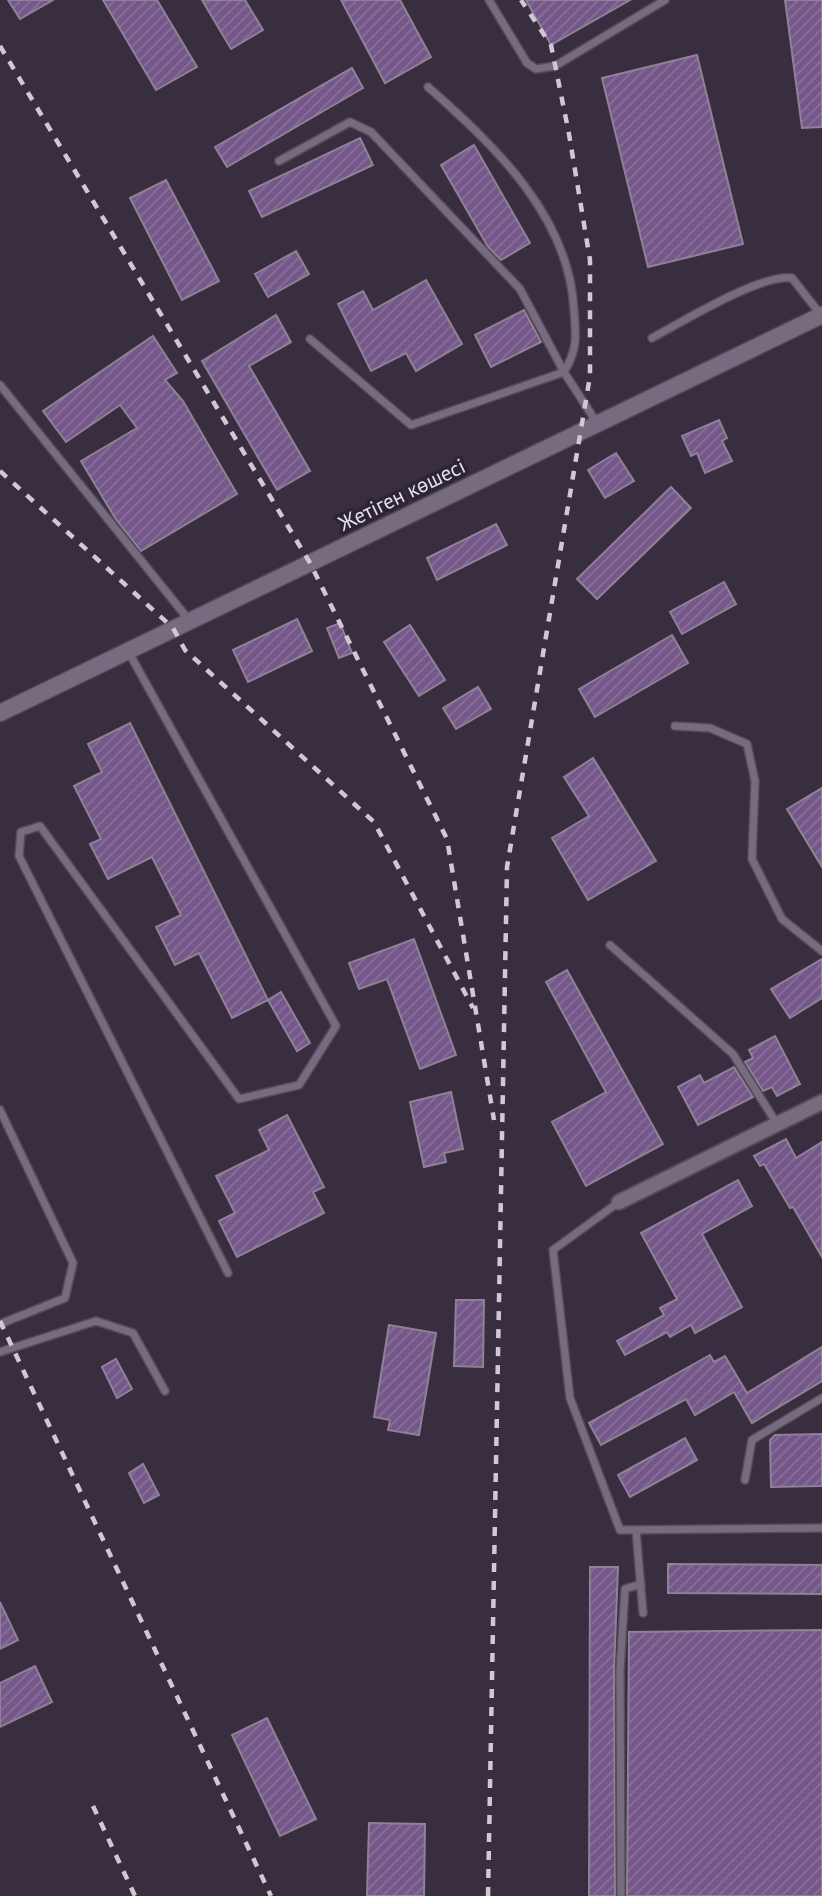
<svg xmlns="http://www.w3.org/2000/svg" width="822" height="1896" font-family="'PT Sans',sans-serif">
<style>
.building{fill:url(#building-hatch);stroke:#8e8296;stroke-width:2}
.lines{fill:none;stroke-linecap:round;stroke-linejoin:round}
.service-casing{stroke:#534b59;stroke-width:10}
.minor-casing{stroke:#534b59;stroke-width:18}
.tertiary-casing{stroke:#534b59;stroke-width:19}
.service{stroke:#776c7f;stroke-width:7}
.minor{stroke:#776c7f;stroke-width:14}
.tertiary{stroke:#776c7f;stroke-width:16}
.rail{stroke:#d0c9d5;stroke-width:4.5;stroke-dasharray:9 9;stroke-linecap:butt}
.labels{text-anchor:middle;stroke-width:7;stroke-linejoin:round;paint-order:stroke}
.street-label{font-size:21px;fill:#e7e1ec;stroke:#2d2434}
</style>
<defs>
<pattern id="building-hatch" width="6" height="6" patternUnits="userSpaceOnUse" patternTransform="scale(1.75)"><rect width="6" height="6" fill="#755789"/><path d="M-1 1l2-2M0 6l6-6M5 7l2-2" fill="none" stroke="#896f9a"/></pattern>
</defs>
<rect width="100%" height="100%" fill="#382e3f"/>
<g class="building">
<path d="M8 0H53L20 19Z"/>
<path d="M103 0H157L197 67 156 90Z"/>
<path d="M202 0H245L263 30 231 49Z"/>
<path d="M341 0H400L431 57 385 83Z"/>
<path d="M526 0H630L551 45Z"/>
<path d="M785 0H822V127L802 128Z"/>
<path d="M697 55 743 244 648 267 602 78Z"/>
<path d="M352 68 363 88 227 167 215 147Z"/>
<path d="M360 138 373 165 262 217 249 191Z"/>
<path d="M474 145 530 243 501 260 488 247 441 165Z"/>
<path d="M166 180 219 281 182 300 130 198Z"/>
<path d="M296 251 309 274 268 297 255 274Z"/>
<path d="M426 280 462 344 416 371 406 353 371 371 338 304 363 291 373 310Z"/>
<path d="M524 310 541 342 491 367 475 335Z"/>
<path d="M276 315 291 342 249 366 310 471 277 490 202 361Z"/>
<path d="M153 336 177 373 165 380 183 401 237 494 141 551 115 518 81 461 137 428 120 405 66 442 43 411Z"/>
<path d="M719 420 727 438 722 441 732 461 705 473 697 453 691 456 682 436Z"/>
<path d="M616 453 634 481 605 498 588 470Z"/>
<path d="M671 487 691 508 597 599 577 579Z"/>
<path d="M496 524 507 545 437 580 427 558Z"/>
<path d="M724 582 736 604 682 634 670 612Z"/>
<path d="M297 619 312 651 248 682 233 650Z"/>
<path d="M340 623 352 653 339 658 327 628Z"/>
<path d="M410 625 445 680 419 696 384 642Z"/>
<path d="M672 635 688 663 595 717 579 689Z"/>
<path d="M478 687 491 709 456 729 443 708Z"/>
<path d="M130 723 268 1000 232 1018 199 953 175 965 156 927 181 915 152 857 108 879 90 844 101 839 74 786 102 772 88 744Z"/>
<path d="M593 758 656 861 588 900 552 838 589 816 564 777Z"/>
<path d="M822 788V867L787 809Z"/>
<path d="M414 939 456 1055 420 1069 387 979 359 989 349 963Z"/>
<path d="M822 959V998L790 1018 771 989Z"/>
<path d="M567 970 663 1144 586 1186 552 1122 606 1092 546 982Z"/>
<path d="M281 992 310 1043 297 1051 268 1000Z"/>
<path d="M775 1036 800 1084 777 1096 772 1087 763 1091 745 1062 753 1058 749 1050Z"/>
<path d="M734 1067 753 1097 698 1125 678 1087 700 1075 704 1083Z"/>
<path d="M451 1092 463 1149 444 1153 446 1162 424 1167 410 1102Z"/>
<path d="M287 1115 324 1187 313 1192 324 1213 237 1257 219 1221 235 1213 216 1176 269 1150 259 1130Z"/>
<path d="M786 1139 796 1158 822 1142V1257L793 1207 790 1208 764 1164 760 1166 754 1156Z"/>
<path d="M738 1180 752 1206 702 1234 742 1307 695 1333 691 1325 670 1337 667 1332 625 1355 617 1341 664 1315 660 1308 677 1299 641 1233Z"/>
<path d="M456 1300H484L483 1367 454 1366Z"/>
<path d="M389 1325 436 1333 419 1435 388 1430 390 1420 374 1417Z"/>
<path d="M822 1347V1381L752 1423 734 1392 695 1415 686 1399 601 1445 589 1423 710 1355 714 1362 725 1356 747 1393Z"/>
<path d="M116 1359 132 1389 117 1398 102 1367Z"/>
<path d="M822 1434V1486L771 1487 770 1440 775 1435Z"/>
<path d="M685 1438 697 1460 630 1497 618 1475Z"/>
<path d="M143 1464 159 1495 144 1503 129 1473Z"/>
<path d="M668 1564 822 1565V1594L668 1593Z"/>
<path d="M590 1567H618L614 1671 615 1896H589Z"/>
<path d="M0 1602 18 1640 0 1649Z"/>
<path d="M822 1630V1896H627L629 1632Z"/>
<path d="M35 1666 52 1702 0 1727V1683Z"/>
<path d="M267 1718 316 1819 280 1836 232 1735Z"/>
<path d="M369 1823 425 1824 424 1896H367Z"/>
</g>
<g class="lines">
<defs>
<g id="service">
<path d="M489 0 527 63 536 69 555 66 665 0"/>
<path d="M279 161 350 122 371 132 520 289 564 372C578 349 576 336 574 310 569 216 495 146 428 87"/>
<path d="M652 338C682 322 762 273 792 278L821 315"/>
<path d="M310 339 411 425 564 372 597 423"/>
<path d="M0 385 189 620"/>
<path d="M128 651 336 1026 299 1085 239 1099 40 826 21 832 19 856 228 1273"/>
<path d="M675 726 710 728 747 744 755 781 752 859 782 919 822 951"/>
<path d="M610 945 733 1054 777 1124"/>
<path d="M0 1110 73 1263 65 1298 0 1324"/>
<path d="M619 1202 553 1250 570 1398 620 1530 822 1528"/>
<path d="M0 1352 96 1321 133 1333 165 1391"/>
<path d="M745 1480 752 1440 822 1398"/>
<path d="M636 1530 643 1613"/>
<path d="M621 1896 620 1671 625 1589 641 1584"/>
</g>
<path id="minor" d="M619 1202 822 1102"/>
<path id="tertiary" d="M0 713 822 315"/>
</defs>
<use href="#service" class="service-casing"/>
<use href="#minor" class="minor-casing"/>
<use href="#tertiary" class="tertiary-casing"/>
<use href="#service" class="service"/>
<use href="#minor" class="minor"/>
<use href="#tertiary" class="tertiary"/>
<g class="rail">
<path d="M0 46 310 563 447 839 494 1120"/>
<path d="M0 471 173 628 185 650 374 822 473 1008"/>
<path d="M0 1321 271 1896"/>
<path d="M93 1806 135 1896"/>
<path d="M488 1896 507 867 590 376V260L569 134 551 45 521 0"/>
</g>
</g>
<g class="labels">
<g class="street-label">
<text transform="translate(402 495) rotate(-26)" y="7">Жетіген көшесі</text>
</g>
</g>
</svg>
